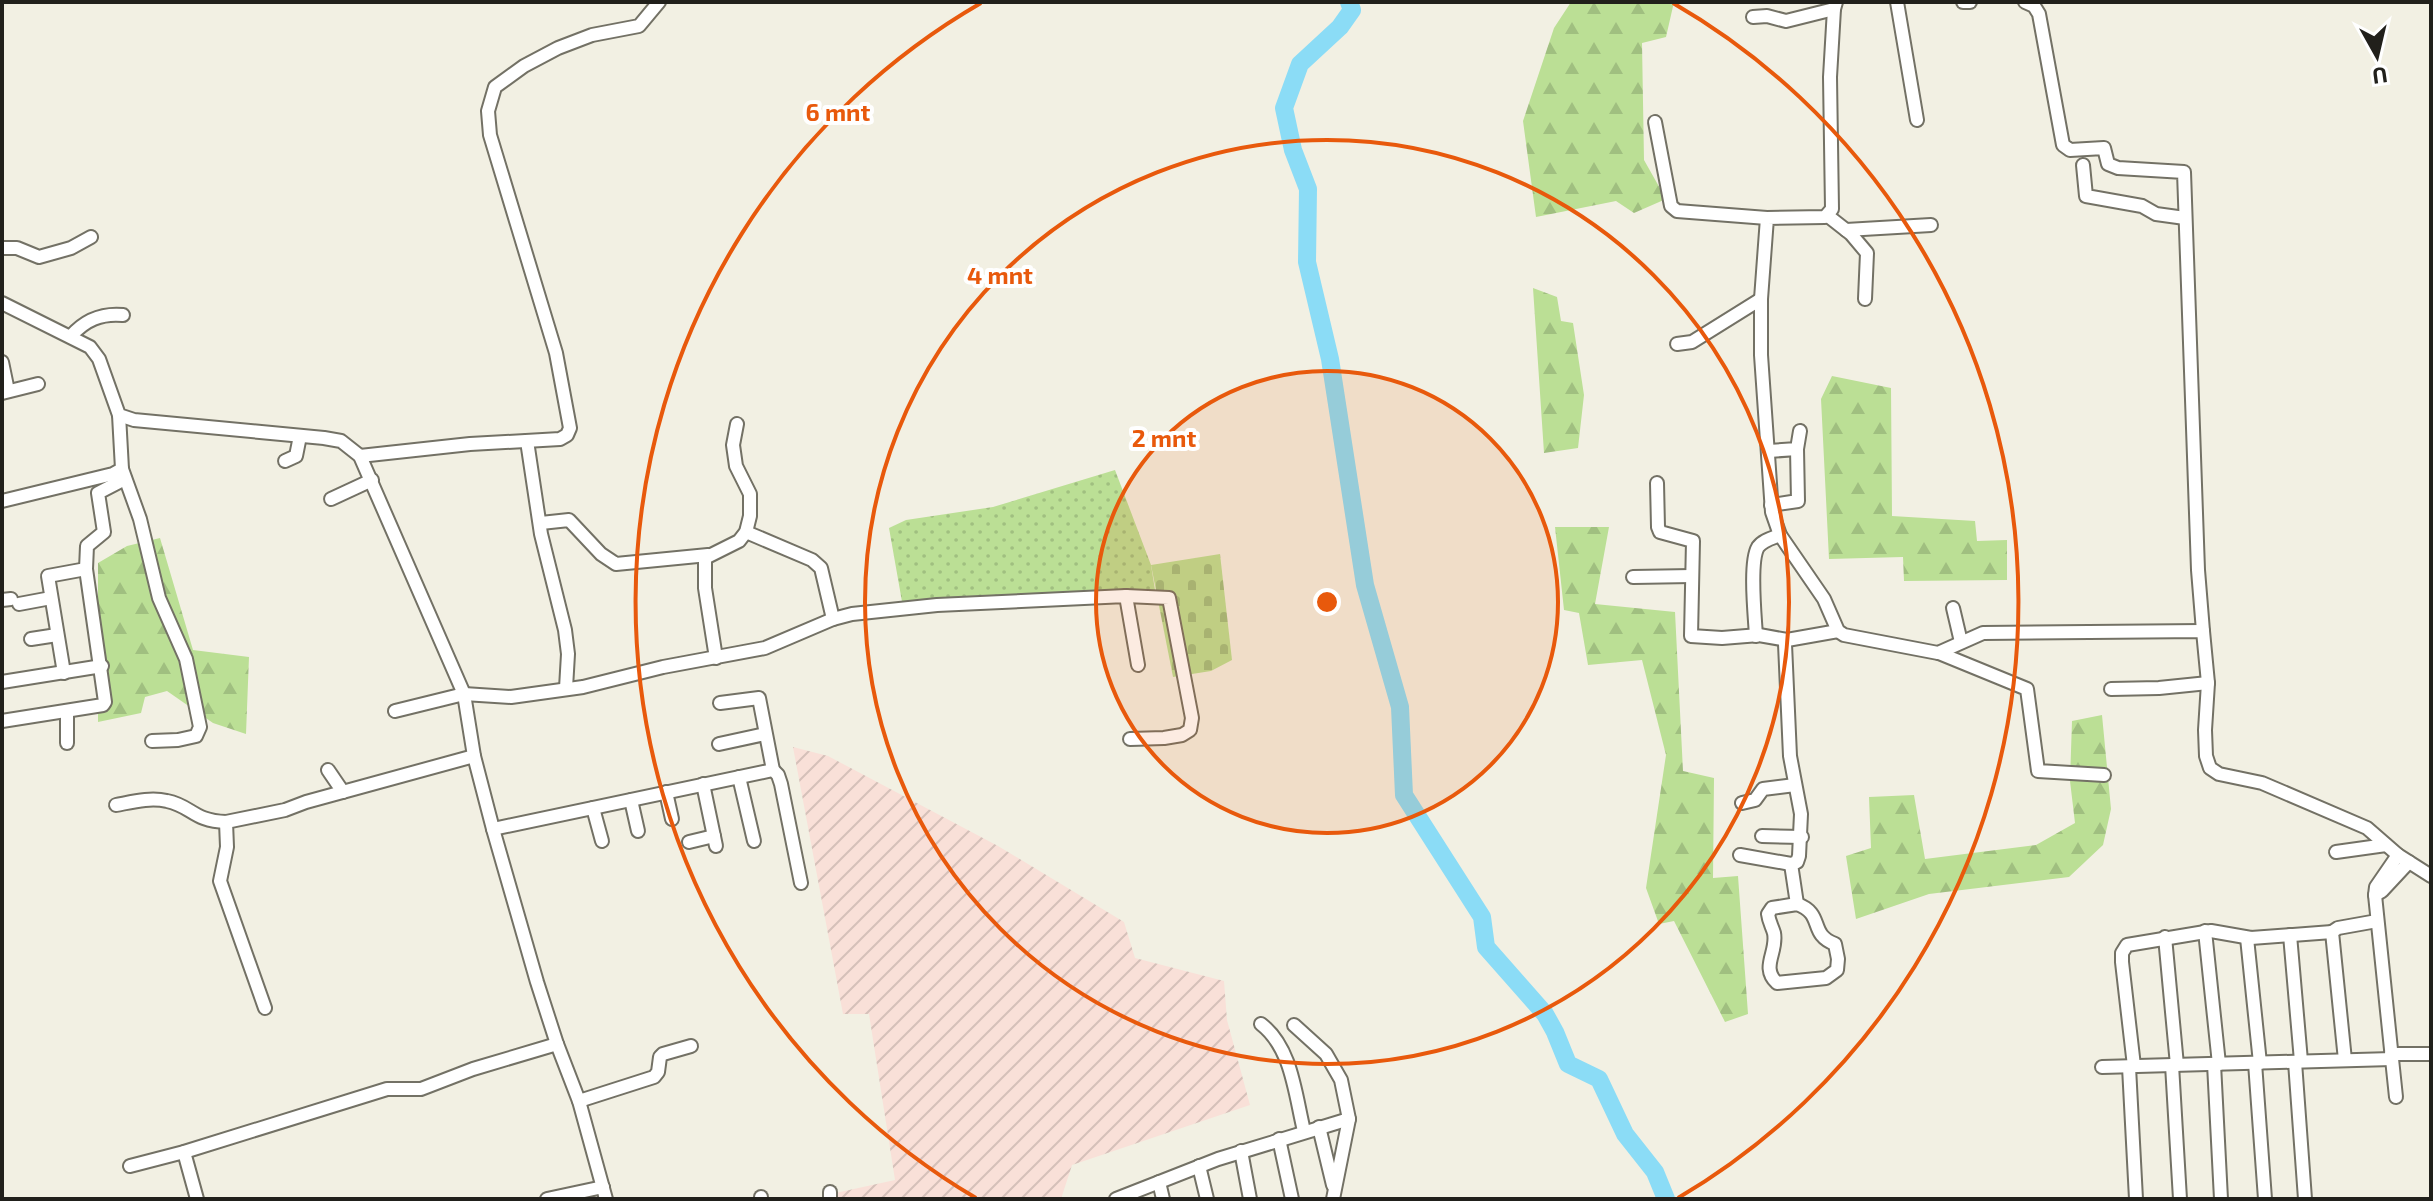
<svg xmlns="http://www.w3.org/2000/svg" width="2433" height="1201" font-family="'Exo 2',sans-serif">
<style>
.industrial{fill:url(#industrial-furrows)}
.grass{fill:url(#grass-dots)}
.forest{fill:url(#forest-firs)}
.cemetery{fill:url(#cemetery-stones)}
.lines{fill:none;stroke-linecap:round;stroke-linejoin:round}
.river{stroke:#8bdcf6;stroke-width:18}
.minor-casing{stroke:#737165;stroke-width:16}
.minor{stroke:#fff;stroke-width:12}
.ring{fill:none;stroke:#e8590c;stroke-width:4}
.centre{fill:#e8590c;stroke:#fff;stroke-width:4}
.ring-label{font-size:24px;text-anchor:middle;font-weight:bold;fill:#e8590c;stroke:#fff;stroke-width:8;stroke-linejoin:round;paint-order:stroke}
</style>
<defs>
<pattern id="industrial-furrows" width="10" height="10" patternUnits="userSpaceOnUse" patternTransform="scale(2)"><rect width="10" height="10" fill="#f9e0d8"/><path d="M-1 1l2-2M0 10L10 0M9 11l2-2" fill="none" stroke="#d5c0b9"/></pattern>
<pattern id="grass-dots" width="8" height="8" patternUnits="userSpaceOnUse" patternTransform="scale(2)"><rect width="8" height="8" fill="#bbdf95"/><path d="M2 2h.1M6 6h.1" fill="none" stroke="#a0bf80" stroke-width="1.8" stroke-linecap="round"/></pattern>
<pattern id="forest-firs" width="22" height="20" patternUnits="userSpaceOnUse" patternTransform="scale(2)"><rect width="22" height="20" fill="#bbdf95"/><path d="M5 1l3.5 6h-7zM16 11l3.5 6h-7z" fill="#a0bf80"/></pattern>
<pattern id="cemetery-stones" width="16" height="16" patternUnits="userSpaceOnUse" patternTransform="scale(2)"><rect width="16" height="16" fill="#bbdf95"/><path d="M2 7V4a2 2 0 0 1 4 0v3zM10 15v-3a2 2 0 0 1 4 0v3z" fill="#a0bf80"/></pattern>
</defs>
<rect width="100%" height="100%" fill="#f2f0e3"/>
<path class="industrial" d="M793 747 828 756 998 846 1124 922 1135 958 1224 981 1227 1020 1250 1105 1072 1165 1061 1199H832L831 1194 895 1180 869 1014H843Z"/>
<path class="grass" d="M1115 470 1151 565 1155 590 1027 606 904 613 889 528 906 520 993 507Z"/>
<g class="forest">
<path d="M1571 2H1674L1666 37 1642 43 1644 160 1666 199 1634 213 1616 201 1536 217 1523 121 1554 28Z"/>
<path d="M1533 288 1557 297 1561 321 1573 323 1584 395 1578 448 1544 453Z"/>
<path d="M1832 376 1891 388 1892 516 1975 521 1977 541 2007 540V580L1904 581 1903 557 1829 559 1821 399Z"/>
<path d="M1555 527H1609L1595 604 1675 612 1683 771 1714 778 1713 878 1738 876 1748 1014 1725 1022 1674 921 1659 924 1646 888 1666 755 1642 660 1588 665 1579 613 1564 610Z"/>
<path d="M160 538 193 650 249 657 246 734 213 723 167 691 145 697 141 713 98 722V563L127 546Z"/>
<path d="M2102 715 2111 809 2103 845 2069 877 1929 894 1856 919 1846 856 1871 848 1869 797 1914 795 1925 859 2036 845 2075 823 2070 781 2072 721Z"/>
</g>
<path class="cemetery" d="M1220 554 1232 660 1211 671 1173 677 1151 565Z"/>
<g class="lines">
<path class="river" d="M1349 2 1352 10 1340 27 1300 64 1284 108 1293 150 1308 189 1307 262 1330 359 1365 585 1400 707 1404 795 1482 917 1486 947 1545 1014 1555 1032 1568 1064 1599 1079 1625 1134 1655 1172 1666 1199"/>
<defs>
<g id="minor">
<path d="M1836 2 1834 9 1830 77 1832 209 1825 217 1767 218 1761 299V355L1772 512 1780 535 1824 599 1838 631 1844 635 1938 653 1983 633 2203 631 2208 683 2205 730 2206 756 2210 768 2219 774 2262 783 2367 828 2398 855 2431 876"/>
<path d="M1897 2 1917 120"/>
<path d="M1963 2H1970"/>
<path d="M2025 2 2034 6 2039 14 2063 145 2070 150 2104 148 2108 164 2118 168 2184 172 2198 570 2203 631"/>
<path d="M1753 17 1767 16 1786 21 1834 9"/>
<path d="M1655 122 1671 206 1677 211 1767 218"/>
<path d="M2083 165 2086 196 2142 206 2156 214 2185 218"/>
<path d="M1828 216 1851 234 1867 253 1865 299"/>
<path d="M1846 230 1931 225"/>
<path d="M2 248H17L39 257 71 248 91 237"/>
<path d="M2 303 90 347 99 359 119 415 134 420 324 438 341 441 360 456 464 694 474 756 493 829 537 982 557 1044 579 1101 606 1199"/>
<path d="M71 336C85 320 101 313 123 315"/>
<path d="M1677 344 1692 342 1761 299"/>
<path d="M2 362 8 391"/>
<path d="M2 393 38 384"/>
<path d="M527 441 541 534 565 630 568 654 566 688"/>
<path d="M1769 451 1797 449 1800 431"/>
<path d="M360 456 470 444 560 439 567 435 570 428 556 353 490 135 488 111 495 87 524 66 558 48 592 35 639 26 659 2"/>
<path d="M285 461 296 456 300 436"/>
<path d="M122 469 140 519 159 598 186 659 200 727 196 736 178 740 152 741"/>
<path d="M1657 483 1658 527 1660 532 1693 541 1691 636 1722 638 1759 635 1787 640"/>
<path d="M331 499 372 480"/>
<path d="M2 501 113 474 122 469 119 415"/>
<path d="M1771 505 1798 501 1797 449"/>
<path d="M541 523 569 520 601 554 616 564 708 555"/>
<path d="M746 532 812 560 821 568 833 619"/>
<path d="M1633 577 1692 576"/>
<path d="M1126 596 1169 598 1192 718 1190 730 1182 735 1164 738 1130 739"/>
<path d="M2 600 11 599"/>
<path d="M19 604 51 598"/>
<path d="M1953 608 1961 642"/>
<path d="M1756 636C1755 617 1749 562 1758 547 1763 540 1773 538 1780 535"/>
<path d="M31 639 57 635"/>
<path d="M1939 653 2027 689 2038 771 2104 775"/>
<path d="M716 658 705 588V558L739 541 746 532 750 516V494L736 466 733 445 737 424"/>
<path d="M64 673 48 576 86 569"/>
<path d="M2 682 102 666"/>
<path d="M2111 689 2159 688 2208 683"/>
<path d="M720 703 759 698 773 770"/>
<path d="M67 711V743"/>
<path d="M395 711 464 694 511 697 583 687 663 667 765 648 833 619 852 614 937 605 1126 596 1138 665"/>
<path d="M2 721 103 705 105 702 86 569 87 546 104 532 98 493 125 479"/>
<path d="M719 744 765 734"/>
<path d="M328 770 343 792"/>
<path d="M739 777 754 841"/>
<path d="M703 784 716 846"/>
<path d="M666 792 672 819"/>
<path d="M631 800 638 831"/>
<path d="M1742 803 1755 800 1763 789 1795 785"/>
<path d="M116 805C132 802 150 797 167 801 192 806 193 821 226 822"/>
<path d="M593 808 602 841"/>
<path d="M493 829 773 770 778 775 781 784 801 883"/>
<path d="M1762 836 1802 837"/>
<path d="M689 842 714 836"/>
<path d="M2336 852 2386 845"/>
<path d="M1740 855 1791 864 1797 862 1799 856 1801 814 1790 756 1785 644 1787 640 1838 631"/>
<path d="M1791 864 1797 904"/>
<path d="M2375 895 2382 891 2409 862"/>
<path d="M1797 904C1825 914 1808 934 1835 944L1838 959 1837 970 1826 978 1777 983C1760 967 1778 952 1774 933 1772 926 1769 922 1768 914L1772 908Z"/>
<path d="M2205 931 2219 1064"/>
<path d="M2290 935 2301 1061"/>
<path d="M2165 937 2177 1065"/>
<path d="M2247 938 2260 1063"/>
<path d="M265 1008 220 881 227 847 226 822 285 810 306 802 474 756"/>
<path d="M1261 1024C1292 1048 1295 1094 1304 1131"/>
<path d="M1294 1025 1326 1054 1341 1080 1349 1119 1333 1199"/>
<path d="M2391 1054H2430"/>
<path d="M2392 1059 2396 1097"/>
<path d="M2345 1060 2332 932 2338 928 2377 921"/>
<path d="M2295 1062 2305 1199"/>
<path d="M2255 1063 2265 1199"/>
<path d="M2214 1064 2221 1199"/>
<path d="M2172 1065 2180 1199"/>
<path d="M2134 1066 2122 962V953L2127 945 2211 931 2251 938 2332 932"/>
<path d="M2102 1067 2392 1059 2375 895 2376 887 2398 855"/>
<path d="M2129 1067 2136 1199"/>
<path d="M579 1101 654 1077 658 1072 660 1057 663 1054 691 1046"/>
<path d="M1319 1127 1333 1185"/>
<path d="M1279 1139 1292 1199"/>
<path d="M1241 1151 1250 1199"/>
<path d="M184 1152 197 1199"/>
<path d="M130 1166 184 1152 387 1089H421L473 1069 557 1044"/>
<path d="M1199 1166 1207 1199"/>
<path d="M1159 1182 1163 1199"/>
<path d="M830 1192V1199"/>
<path d="M761 1197V1199"/>
<path d="M547 1199 603 1187"/>
<path d="M1116 1199 1218 1159 1349 1119"/>
</g>
</defs>
<use href="#minor" class="minor-casing"/>
<use href="#minor" class="minor"/>
</g>
<circle cx="1327" cy="602" r="231" fill="#e8590c" fill-opacity=".12"/>
<g class="ring">
<circle cx="1327" cy="602" r="231"/>
<circle cx="1327" cy="602" r="462"/>
<path d="M976 1198A692 692 0 0 1 981 3M1673 3A692 692 0 0 1 1678 1198"/>
</g>
<circle cx="1327" cy="602" r="12" class="centre"/>
<g class="ring-label">
<text x="838" y="121">6 mnt</text>
<text x="1000" y="284">4 mnt</text>
<text x="1164" y="447">2 mnt</text>
</g>
<rect width="2433" height="1201" fill="none" stroke="#21201b" stroke-width="8"/>
<g transform="translate(2377 56) rotate(172)" stroke="#ffffff" stroke-width="6" paint-order="stroke">
<path d="M0-6L14 30L0 20L-14 30Z" fill="#21201b"/>
<text y="-12" font-size="22" font-weight="bold" text-anchor="middle" fill="#21201b">U</text>
</g>
</svg>
